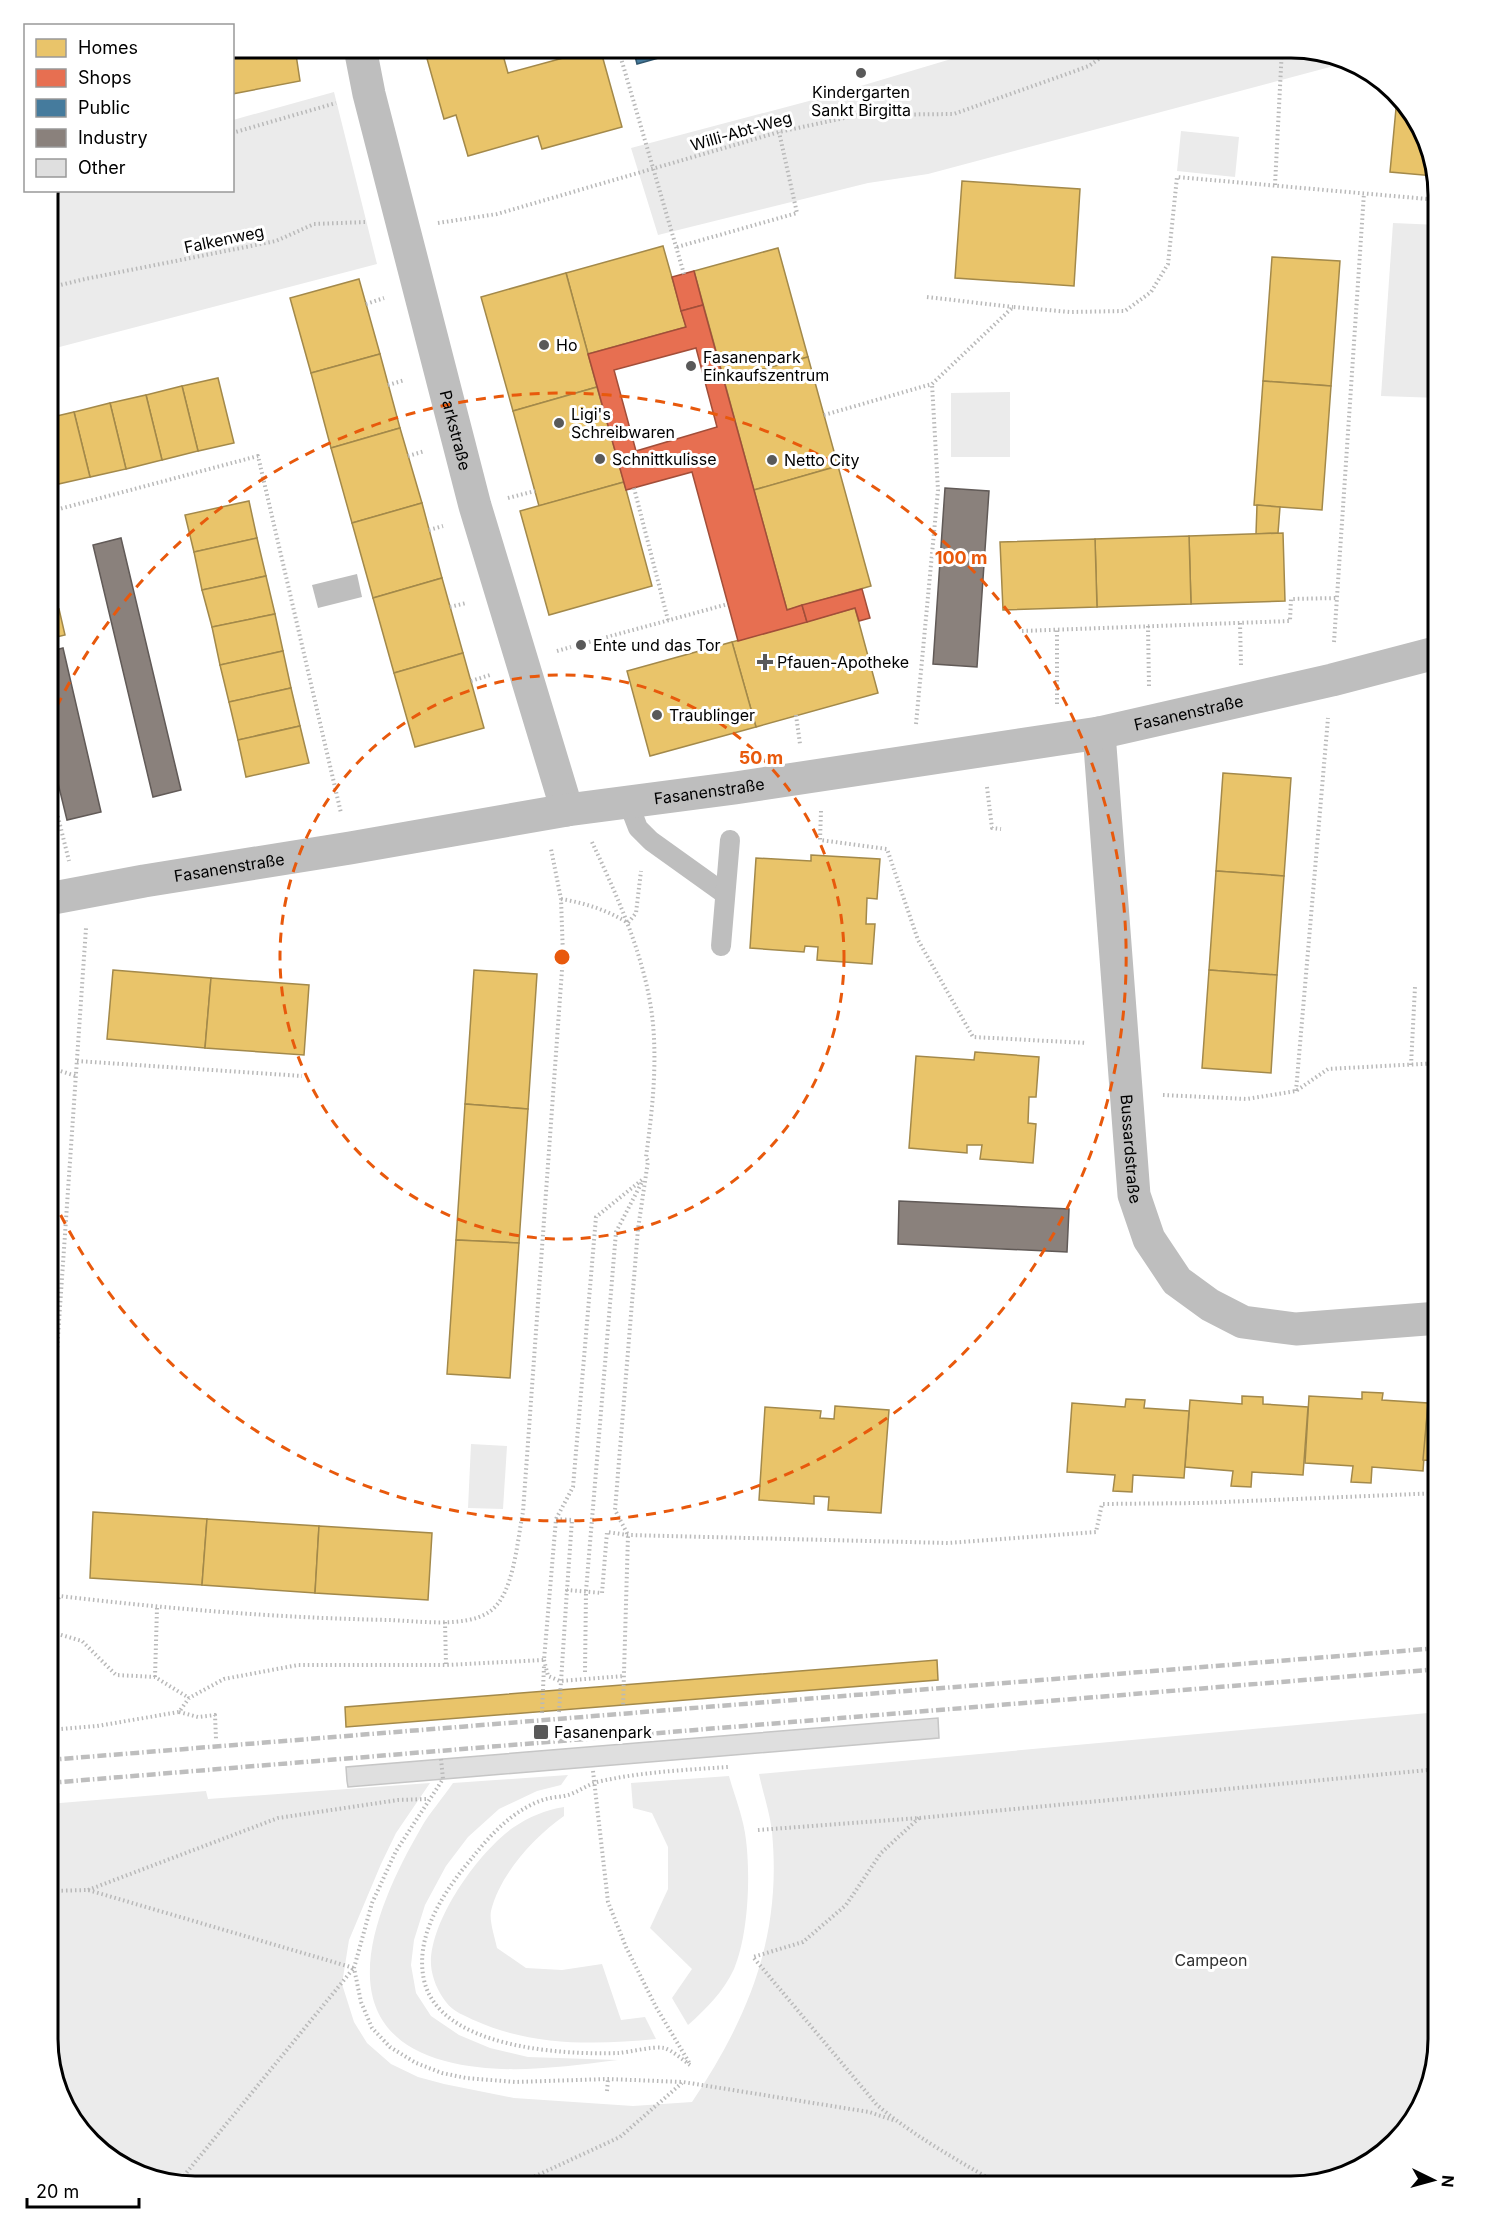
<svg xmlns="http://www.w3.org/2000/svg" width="1487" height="2234" font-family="Inter,sans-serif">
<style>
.green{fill:#ebebeb}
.water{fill:#bebebe}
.homes{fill:#e9c46a;stroke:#a3894a;stroke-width:1.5}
.shops{fill:#e76f51;stroke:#a24e39;stroke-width:1.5;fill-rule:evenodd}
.public{fill:#457b9d;stroke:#30566e;stroke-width:1.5}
.industry{fill:#8a817c;stroke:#615a57;stroke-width:1.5}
.building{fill:#dfdfdf;stroke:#c6c6c6;stroke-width:1.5}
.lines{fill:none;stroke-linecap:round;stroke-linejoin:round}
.path{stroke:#b9b9b9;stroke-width:4;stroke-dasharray:1.5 3;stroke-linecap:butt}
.service{stroke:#bebebe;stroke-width:20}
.minor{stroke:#bebebe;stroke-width:33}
.rail{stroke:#bebebe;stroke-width:4.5;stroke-dasharray:9 3 1.5 3;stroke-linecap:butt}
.ring{fill:none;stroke:#e8590c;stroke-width:3;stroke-dasharray:10 8}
.poi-dot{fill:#595959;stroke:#fff;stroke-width:2}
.labels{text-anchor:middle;stroke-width:6;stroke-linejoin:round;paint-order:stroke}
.poi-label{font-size:16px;fill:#000;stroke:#fff;text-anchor:start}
.street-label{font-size:16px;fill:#000;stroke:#fff}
.park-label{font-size:16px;fill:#323232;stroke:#fff}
.rim{fill:none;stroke:#000;stroke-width:3}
.centre{fill:#e8590c;stroke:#fff;stroke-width:3}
.ring-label{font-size:18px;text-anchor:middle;font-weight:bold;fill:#e8590c;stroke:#fff;stroke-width:6;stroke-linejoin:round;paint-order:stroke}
</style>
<rect width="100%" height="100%" fill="#fff"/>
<g class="green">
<path d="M988 48H1301L1345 63 928 174 868 183 658 235 631 148 824 97Z"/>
<path d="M334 92 377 264 48 350V191L232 190 233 120Z"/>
<path d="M1181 131 1239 137 1235 177 1177 171Z"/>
<path d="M1393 223 1439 225V398L1381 396Z"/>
<path d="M1010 392V457H951V393Z"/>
<path d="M471 1444 507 1446 503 1509 468 1508Z"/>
<path d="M1439 1712V2039L1419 2113 1365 2166 1292 2186H186L114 2161 68 2112 48 2038V1804L206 1791 208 1799 430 1783 396 1833 381 1864 349 1940 342 1984 354 2022 367 2043 391 2064 418 2077 444 2084 514 2098 633 2106 692 2102C749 2017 782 1936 772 1832 770 1813 763 1793 759 1774Z"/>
<path d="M568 1775 561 1785 537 1791 499 1809 468 1837 446 1866 425 1905 414 1940 411 1965 416 1993 431 2016 459 2035 490 2048 528 2057 618 2060C561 2067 501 2076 445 2061 322 2028 377 1904 421 1828 430 1812 443 1798 453 1783Z"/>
<path d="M729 1776C734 1794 742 1814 745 1833 751 1870 749 1934 734 1969 724 1991 706 2009 688 2025L672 1998 692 1969 650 1928 668 1889V1847L652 1813 633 1808 631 1783Z"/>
<path d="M564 1807V1816C534 1837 500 1874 491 1911 489 1921 495 1938 497 1948L526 1968 562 1970 602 1964 621 2020 645 2017 656 2039C596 2045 532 2046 476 2021 467 2017 452 2011 446 2002 438 1992 432 1978 431 1965 429 1921 479 1851 514 1827 529 1817 545 1810 564 1807Z"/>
</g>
<path class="water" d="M357 574 362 597 318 608 312 585Z"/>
<g class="homes">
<path d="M232 48H295L300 81 232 94Z"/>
<path d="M424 48H501L508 73 600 48 622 127 542 149 538 136 468 156 456 115 444 119Z"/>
<path d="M1397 98 1419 122 1434 176 1390 172Z"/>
<path d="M962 181 1080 189 1074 286 955 278Z"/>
<path d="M663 246 686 327 588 354 566 273Z"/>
<path d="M778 248 808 357 724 380 694 271Z"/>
<path d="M1272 257 1340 261 1331 386 1263 381Z"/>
<path d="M566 273 597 387 513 411 481 297Z"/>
<path d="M359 279 380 354 311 373 290 298Z"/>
<path d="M380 354 400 428 331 448 311 373Z"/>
<path d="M808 357 838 466 754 490 724 380Z"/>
<path d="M218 378 234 443 198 451 182 386Z"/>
<path d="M1263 381 1331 386 1322 510 1254 505Z"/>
<path d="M182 386 198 451 162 460 146 395Z"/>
<path d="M597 387 624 482 539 506 513 411Z"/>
<path d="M146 395 162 460 126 469 110 403Z"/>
<path d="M110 403 126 469 90 477 74 412Z"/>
<path d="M74 412 90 477 54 485 48 463V418Z"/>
<path d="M400 428 422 503 352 523 331 448Z"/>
<path d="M1429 438H1439V506H1431Z"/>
<path d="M838 466 871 586 787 610 754 490Z"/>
<path d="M624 482 652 586 549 615 520 511Z"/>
<path d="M249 501 257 538 194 552 185 515Z"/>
<path d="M422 503 442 578 373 598 352 523Z"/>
<path d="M1257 505 1280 507 1278 533 1256 534Z"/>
<path d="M1283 533 1285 601 1191 604 1189 536Z"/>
<path d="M1189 536 1191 604 1097 607 1095 539Z"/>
<path d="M257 538 266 576 202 590 194 552Z"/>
<path d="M1095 539 1097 607 1003 610 1000 542Z"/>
<path d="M266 576 275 614 212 627 202 590Z"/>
<path d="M442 578 463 653 394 673 373 598Z"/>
<path d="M855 608 878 693 756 727 732 642Z"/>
<path d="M59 609 65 635 48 639V612Z"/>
<path d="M275 614 283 651 220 665 212 627Z"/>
<path d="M732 642 756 727 650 756 627 671Z"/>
<path d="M283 651 291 688 229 702 220 665Z"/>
<path d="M463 653 484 728 415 747 394 673Z"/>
<path d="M291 688 300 726 238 740 229 702Z"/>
<path d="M300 726 309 763 246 777 238 740Z"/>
<path d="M1223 773 1291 778 1284 876 1216 871Z"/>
<path d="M811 855 880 859 877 899 867 898 866 924H875L872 964 817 960 818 947 805 946 804 952 750 948 756 858 811 861Z"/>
<path d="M1216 871 1284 876 1277 975 1209 970Z"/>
<path d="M113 970 211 978 205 1048 107 1039Z"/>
<path d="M474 970 537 974 528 1109 465 1104Z"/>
<path d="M1209 970 1277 975 1271 1073 1202 1068Z"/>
<path d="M211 978 309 985 304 1055 205 1048Z"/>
<path d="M975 1052 1039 1057 1036 1097H1029L1028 1123 1036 1124 1033 1163 980 1159 982 1145H967V1153L909 1148 916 1056 974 1060Z"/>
<path d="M465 1104 528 1109 519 1243 456 1240Z"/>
<path d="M456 1240 519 1243 510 1378 447 1374Z"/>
<path d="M1362 1392 1383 1393 1382 1400 1428 1403 1423 1471 1372 1467 1371 1483 1351 1482 1353 1466 1305 1463 1309 1396 1362 1399Z"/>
<path d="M1429 1392H1439V1461L1423 1460Z"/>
<path d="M1242 1396 1263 1397V1404L1308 1407 1303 1475 1252 1472 1251 1487 1231 1486 1233 1471 1185 1467 1190 1400 1242 1404Z"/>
<path d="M1126 1399 1145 1400 1144 1408 1189 1411 1184 1478 1133 1475 1132 1492 1113 1491 1115 1475 1067 1472 1072 1403 1125 1407Z"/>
<path d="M835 1406 889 1410 881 1513 828 1510 829 1497 814 1496V1504L759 1500 765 1407 821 1411 820 1418 834 1419Z"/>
<path d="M93 1512 207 1519 202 1585 90 1578Z"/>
<path d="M207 1519 319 1526 315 1593 202 1585Z"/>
<path d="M319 1526 432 1533 428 1600 315 1593Z"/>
<path d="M937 1660 938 1680 346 1727 345 1707Z"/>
</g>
<g class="shops">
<path d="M694 271 703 305 681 311 672 277Z"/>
<path d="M703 305 787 610 802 605 807 622 738 641 692 472 626 490 588 354 686 327 681 311ZM696 348 717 427 636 451 614 370Z"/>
<path d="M862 589 870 618 859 621 855 608 807 622 802 605Z"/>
</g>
<path class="public" d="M633 48H694L637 64Z"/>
<g class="industry">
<path d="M945 488 989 491 977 667 933 664Z"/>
<path d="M121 538 181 790 153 797 93 545Z"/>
<path d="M63 648 101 812 67 820 48 742V652Z"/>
<path d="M899 1201 1069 1209 1067 1252 898 1244Z"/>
</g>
<path class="building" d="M938 1718 939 1738 348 1787 347 1781 346 1767Z"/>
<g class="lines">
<g class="path">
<path d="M618 48 684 274"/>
<path d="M232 133 336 103"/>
<path d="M1275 185 1282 48"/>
<path d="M438 223 497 214 779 132 858 115 954 114 1089 66 1114 48"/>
<path d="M677 247 797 213 779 132"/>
<path d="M48 288 85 279 276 241 314 224 366 222"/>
<path d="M927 297 1013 307"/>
<path d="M366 304 384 298"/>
<path d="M388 385 405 380"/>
<path d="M824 415 932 384 1013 307 1070 312 1125 311 1151 292 1168 264 1177 177 1439 200"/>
<path d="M408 456 425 451"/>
<path d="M634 488 668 620"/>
<path d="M508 498 535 491"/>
<path d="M48 512 258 456 341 813"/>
<path d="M429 530 443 526"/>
<path d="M450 607 466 603"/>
<path d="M1240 623 1241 665"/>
<path d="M1148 626 1149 686"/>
<path d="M1022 631 1290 621 1291 599 1337 598"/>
<path d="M589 642 728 604"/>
<path d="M1334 642 1364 193"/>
<path d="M557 651 571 647"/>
<path d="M471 681 490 675"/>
<path d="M1057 704V629"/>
<path d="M796 715 800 744"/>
<path d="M916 724 938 490 932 384"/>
<path d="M48 777 69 861"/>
<path d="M987 787 992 828 1001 829"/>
<path d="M821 811 820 840 887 849 918 940 973 1037 1087 1043"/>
<path d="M592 842C618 898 647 961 653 1024 657 1069 652 1113 646 1157L648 1161 638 1229 615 1510 628 1535 623 1707"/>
<path d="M561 899C585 903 607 910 628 923L636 913 641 871"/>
<path d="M77 1061 302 1076"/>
<path d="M1411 1065 1415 987"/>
<path d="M48 1067 76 1076"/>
<path d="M1296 1091 1328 718"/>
<path d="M1163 1095 1247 1099 1296 1091 1328 1069 1439 1063"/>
<path d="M48 1482 86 928"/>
<path d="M556 1519 572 1520 567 1590 602 1593 607 1532 628 1535 948 1543 1096 1532 1102 1504 1200 1503 1439 1493"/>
<path d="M48 1613 60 1596C169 1609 280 1618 390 1620 418 1621 465 1628 489 1612 514 1596 517 1541 523 1512L563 956 561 899 551 849"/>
<path d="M445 1622 446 1665"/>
<path d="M48 1631 82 1641 116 1675 155 1677 189 1698"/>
<path d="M544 1660 548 1676 560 1681 624 1676"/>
<path d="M585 1672 586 1591 616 1232 642 1182"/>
<path d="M155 1677 157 1608"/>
<path d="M179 1712 198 1717 215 1715 216 1739"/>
<path d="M559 1712 567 1590"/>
<path d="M542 1713 544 1666"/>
<path d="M48 1730 97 1726 179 1712 189 1698 224 1679 298 1665H446L544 1660 556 1519 573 1487 596 1217 643 1179"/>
<path d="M441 1759 443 1779 396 1851 372 1903 354 1968 361 2002 372 2028 390 2047 416 2063 442 2073 466 2078 515 2082 608 2079 683 2082 869 2112 896 2121"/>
<path d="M593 1771 608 1902 626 1947 656 2007 690 2064"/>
<path d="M919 1818 881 1853 846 1905 803 1942 753 1957 877 2105C915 2137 959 2161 1002 2186"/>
<path d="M758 1830 919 1818 1439 1769"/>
<path d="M88 1890 278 1818 398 1800 428 1799"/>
<path d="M48 1891 88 1890 354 1968"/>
<path d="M690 2065C683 2060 672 2050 664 2048 652 2046 631 2052 618 2053 562 2055 439 2048 424 1980 414 1935 445 1890 472 1858 491 1834 515 1808 546 1799 553 1797 561 1797 568 1795 578 1792 587 1785 597 1782 640 1772 684 1770 728 1767"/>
<path d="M607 2091 608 2079"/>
<path d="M178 2183 353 1969"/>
<path d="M514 2186 620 2137 682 2083"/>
</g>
<g class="service">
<path d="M628 802 638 828 651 841 725 894"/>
<path d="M721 946 730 840"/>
</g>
<g class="minor">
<path id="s1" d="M360 48 369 94 475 506 567 810"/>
<path id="s2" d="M1099 733 1134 1195 1149 1239 1177 1281 1210 1305 1243 1322 1296 1329 1439 1318"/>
<path id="s3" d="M48 899 144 881 350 848 567 810 735 788 1099 733 1332 680 1439 652"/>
</g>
<g class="rail">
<path d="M48 1760 1439 1648"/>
<path d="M48 1783 1439 1669"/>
</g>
</g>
<g class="ring">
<circle cx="562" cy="957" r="282"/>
<path d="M49 723A564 564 0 1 1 49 1191"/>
</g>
<g class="poi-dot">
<circle cx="861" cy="73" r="6"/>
<circle cx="544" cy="345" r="6"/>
<circle cx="691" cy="366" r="6"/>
<circle cx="559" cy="423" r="6"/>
<circle cx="600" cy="459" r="6"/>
<circle cx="772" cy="460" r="6"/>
<circle cx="581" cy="645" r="6"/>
<path d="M762 653h6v6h6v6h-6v6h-6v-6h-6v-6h6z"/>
<circle cx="657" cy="715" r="6"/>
<rect x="533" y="1724" width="16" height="16" rx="3"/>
</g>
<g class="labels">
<g class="poi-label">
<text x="861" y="98" text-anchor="middle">Kindergarten<tspan x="861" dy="18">Sankt Birgitta</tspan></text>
<text x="556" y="351">Ho</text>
<text x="703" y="363">Fasanenpark<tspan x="703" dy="18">Einkaufszentrum</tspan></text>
<text x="571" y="420">Ligi's<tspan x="571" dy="18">Schreibwaren</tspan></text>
<text x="612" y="465">Schnittkulisse</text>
<text x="784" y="466">Netto City</text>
<text x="593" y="651">Ente und das Tor</text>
<text x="777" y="668">Pfauen-Apotheke</text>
<text x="669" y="721">Traublinger</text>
<text x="554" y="1738">Fasanenpark</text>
</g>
<g class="street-label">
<text transform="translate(741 131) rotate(-16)" y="6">Willi-Abt-Weg</text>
<text transform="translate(224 239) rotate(-12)" y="6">Falkenweg</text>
<text dy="6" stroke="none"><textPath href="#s1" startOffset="394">Parkstraße</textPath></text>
<text dy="6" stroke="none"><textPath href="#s3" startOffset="1156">Fasanenstraße</textPath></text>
<text dy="6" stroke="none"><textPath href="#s3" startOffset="670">Fasanenstraße</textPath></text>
<text dy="6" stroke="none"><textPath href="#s3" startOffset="184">Fasanenstraße</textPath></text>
<text dy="6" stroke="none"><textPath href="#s2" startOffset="417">Bussardstraße</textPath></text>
</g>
<g class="park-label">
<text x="1211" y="1966">Campeon</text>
</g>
</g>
<path d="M0 0H1487V2234H0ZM195 58H1291A137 137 0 0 1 1428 195V2039A137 137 0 0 1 1291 2176H195A137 137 0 0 1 58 2039V195A137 137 0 0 1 195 58Z" fill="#fff" fill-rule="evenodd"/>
<path class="rim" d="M195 58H1291A137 137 0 0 1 1428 195V2039A137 137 0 0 1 1291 2176H195A137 137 0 0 1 58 2039V195A137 137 0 0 1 195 58Z"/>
<circle cx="562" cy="957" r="9" class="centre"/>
<g class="ring-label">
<text x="961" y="564">100 m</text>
<text x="761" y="764">50 m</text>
</g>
<rect x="24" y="24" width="210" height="168" fill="#ffffff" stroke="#999999" stroke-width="1.5"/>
<rect x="36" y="39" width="30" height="18" fill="#e9c46a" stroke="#999999" stroke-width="1.5"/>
<text x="78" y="54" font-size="18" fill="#000000">Homes</text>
<rect x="36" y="69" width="30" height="18" fill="#e76f51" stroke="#999999" stroke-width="1.5"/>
<text x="78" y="84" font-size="18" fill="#000000">Shops</text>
<rect x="36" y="99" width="30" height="18" fill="#457b9d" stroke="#999999" stroke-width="1.5"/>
<text x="78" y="114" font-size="18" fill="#000000">Public</text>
<rect x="36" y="129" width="30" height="18" fill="#8a817c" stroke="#999999" stroke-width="1.5"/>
<text x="78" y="144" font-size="18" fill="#000000">Industry</text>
<rect x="36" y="159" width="30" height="18" fill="#dfdfdf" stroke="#999999" stroke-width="1.5"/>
<text x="78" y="174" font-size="18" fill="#000000">Other</text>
<g transform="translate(1433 2180) rotate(95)" stroke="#ffffff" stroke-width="4.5" paint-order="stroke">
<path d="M0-4.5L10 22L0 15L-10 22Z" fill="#000000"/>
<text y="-9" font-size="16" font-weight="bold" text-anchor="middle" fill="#000000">N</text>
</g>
<path d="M27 2198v9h112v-9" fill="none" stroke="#000000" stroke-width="3"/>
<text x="36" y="2198" font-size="18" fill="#000000" stroke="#ffffff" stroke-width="4.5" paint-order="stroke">20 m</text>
</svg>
